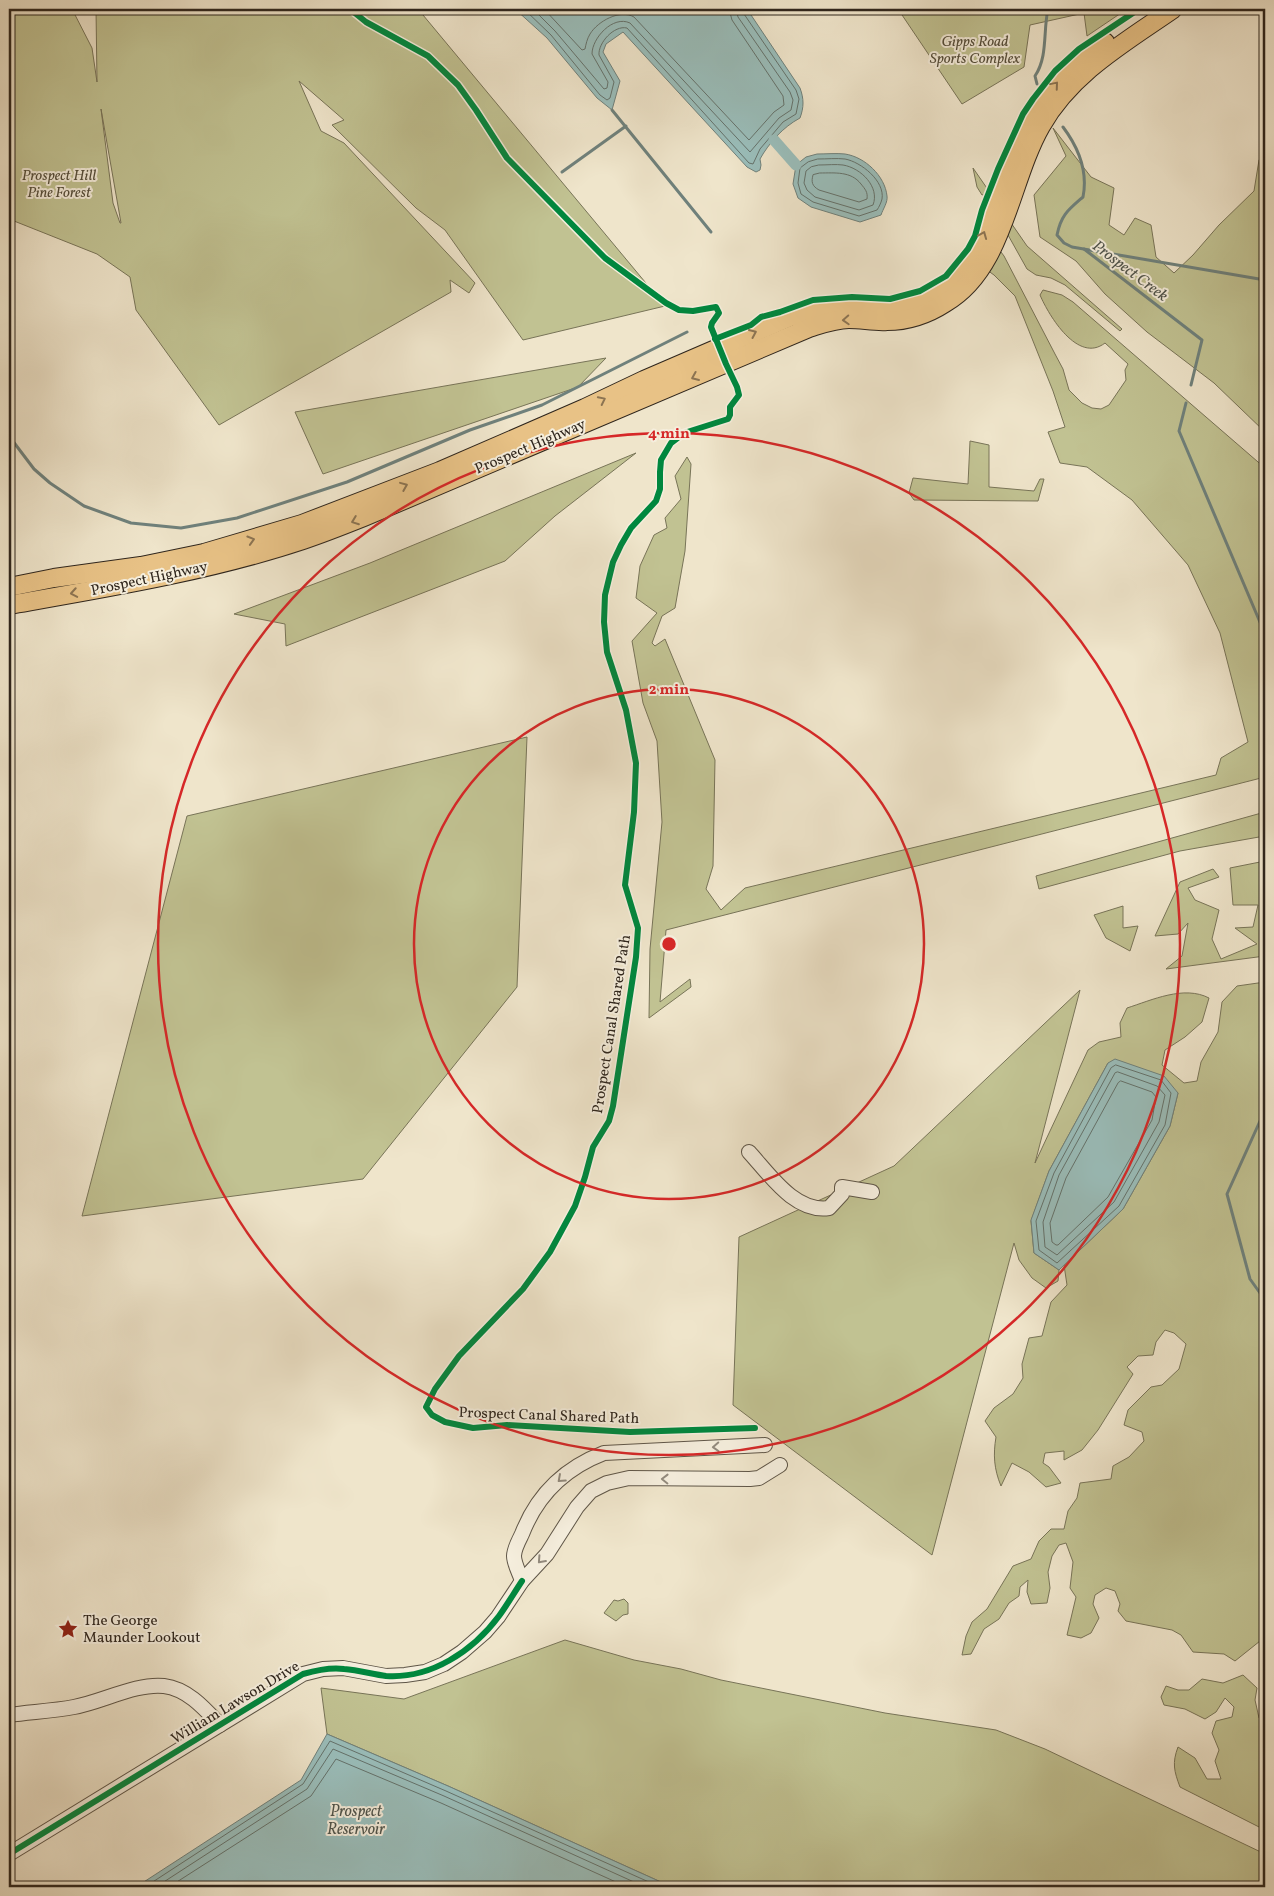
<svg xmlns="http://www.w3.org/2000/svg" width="1274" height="1896" font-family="Vollkorn,serif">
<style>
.green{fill:#c1c292;stroke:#787458;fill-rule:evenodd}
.water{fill:#9abebb;stroke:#6f817c}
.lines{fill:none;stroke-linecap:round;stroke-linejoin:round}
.shore{stroke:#64726c;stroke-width:1}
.stream{stroke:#6f817c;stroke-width:3}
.canal{stroke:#9abebb;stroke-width:11}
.minor-casing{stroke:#5f5648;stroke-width:16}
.major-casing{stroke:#2f261d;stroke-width:20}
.minor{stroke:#f5eedd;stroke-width:14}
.major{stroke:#e8c286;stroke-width:18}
.cycleway-casing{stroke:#f5eedd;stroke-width:9}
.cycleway{stroke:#00873e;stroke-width:6}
.oneway{stroke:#8c7452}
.oneway2{stroke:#928a7d}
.ring{fill:none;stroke:#d62828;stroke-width:2.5}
.labels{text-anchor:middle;stroke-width:4;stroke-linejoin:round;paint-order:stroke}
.park-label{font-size:15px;font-style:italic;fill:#544d3a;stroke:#f5eedd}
.street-label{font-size:15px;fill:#2f261d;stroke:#f5eedd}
.poi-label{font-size:15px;fill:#2f261d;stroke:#f5eedd;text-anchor:start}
.water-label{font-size:16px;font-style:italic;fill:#4f544c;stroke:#f5eedd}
.centre{fill:#d62828;stroke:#f5eedd;stroke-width:2.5}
.ring-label{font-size:15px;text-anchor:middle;font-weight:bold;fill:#d62828;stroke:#f5eedd;stroke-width:4;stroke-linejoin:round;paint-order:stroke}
</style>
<rect width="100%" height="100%" fill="#efe5cb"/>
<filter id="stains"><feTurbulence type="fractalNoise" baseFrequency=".004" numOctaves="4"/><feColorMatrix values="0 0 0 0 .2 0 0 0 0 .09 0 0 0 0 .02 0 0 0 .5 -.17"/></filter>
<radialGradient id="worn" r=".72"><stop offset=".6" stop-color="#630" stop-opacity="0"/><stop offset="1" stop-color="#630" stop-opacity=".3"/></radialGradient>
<g class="green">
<path d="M9 9H72L92 48 97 82 96 9H418L665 306 523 340 445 230 416 208 332 125 344 120 299 81 321 131 344 143 475 283 469 293 450 280 451 292 219 425 136 310 130 277 97 254 9 219ZM101 109 121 223H120L113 203Z"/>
<path d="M898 9H1127L1087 36 1084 13 1030 25 1024 67 962 104Z"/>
<path d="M1053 128 1091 177 1114 188 1109 225 1124 235 1135 218 1151 225 1156 257 1174 273 1193 255 1219 225 1254 191 1259 160 1265 153V432L1214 383 1147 332 1105 294 1076 261 1040 237 1034 195 1066 156Z"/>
<path d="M973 168 1027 246 1122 329 1120 331 1065 285 1051 278 1036 275 1027 269 1008 235 1007 225 986 194 982 195 977 187Z"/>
<path d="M997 252H1001L1004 256 1055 354 1063 369 1069 390 1082 403 1092 408 1101 409 1109 405 1126 380 1125 370 1128 364 1105 343C1078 364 1049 316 1040 295L1043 290 1062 295 1073 302 1265 468V777L666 930 660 1002 690 979 691 987 649 1018 650 949 662 822 657 741 643 703 632 641 657 613 636 598 640 566 654 535 667 528 665 518 681 499 675 476 687 457 691 464 685 551 675 608 662 616 652 643 655 646 665 639 715 760 713 866 706 889 721 910 745 888 1216 775 1221 758 1248 742 1220 633 1188 565 1132 500 1087 467 1060 463 1048 432 1065 427 1053 391 1015 296 994 275 987 270Z"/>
<path d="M606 358 578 387 323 474 295 412Z"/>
<path d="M970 441 989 445V487L1034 491 1040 479H1044L1038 501 914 500 909 493 913 478 968 484Z"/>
<path d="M636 453 555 516 505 561 286 646 285 624 234 614 370 563Z"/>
<path d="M527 737 517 987 363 1179 82 1216 187 816Z"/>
<path d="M1265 812V835L1259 837 1180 851 1039 889 1036 876Z"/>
<path d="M1265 861V956L1166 969 1182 956 1188 923 1178 934 1155 936 1180 882 1213 869 1219 877 1188 888 1195 900 1219 910 1212 939 1221 959 1257 944 1235 928 1253 927 1258 905H1233L1230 868Z"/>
<path d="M1123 906V928L1138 926 1130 951 1106 938 1094 915Z"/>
<path d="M1265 982V1656L1260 1641 1235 1661 1224 1654 1193 1652 1181 1635 1172 1630 1126 1621 1118 1611 1120 1604 1115 1591 1106 1588 1095 1595 1093 1604 1099 1618 1091 1633 1081 1638 1067 1635 1076 1597 1070 1588 1073 1562 1066 1543 1059 1545 1052 1556 1048 1572 1050 1588 1047 1603 1031 1604 1027 1592 1028 1580 1020 1587 1019 1596 1009 1603 999 1619 984 1629 971 1654 962 1655 966 1636 972 1622 987 1609 1013 1566 1031 1559 1039 1541 1051 1529H1064L1068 1511 1077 1498 1080 1483 1111 1479 1113 1466 1129 1457 1144 1441 1142 1432 1124 1425 1128 1410 1151 1387 1162 1385 1179 1369 1186 1344 1174 1333 1165 1330 1156 1342 1153 1355 1138 1356 1127 1367 1133 1374 1098 1430 1082 1450 1064 1460V1451L1045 1453 1043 1463 1049 1467 1061 1483 1046 1487 1029 1472 1012 1463 1001 1486C994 1469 993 1455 996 1437L985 1421 994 1408 1013 1394 1023 1378 1022 1364 1029 1338 1042 1336 1051 1302 1067 1285 1064 1265 1123 1209 1170 1126 1178 1093 1108 1063 1049 1171 1031 1221 1034 1253 1059 1270 1058 1281 1046 1288 1032 1278 1019 1260 1014 1243 932 1555 733 1405 739 1237 894 1166 1080 990 1035 1163 1088 1050 1099 1042 1121 1037 1120 1023 1127 1008C1152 1000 1184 985 1209 998L1202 1022 1185 1037 1165 1050 1162 1065 1184 1083 1197 1081 1201 1062 1218 1032 1222 1002 1237 986Z"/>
<path d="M624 1599 628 1603V1614L623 1615 616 1621 604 1613 614 1600 618 1601Z"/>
<path d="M565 1640 634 1660 681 1669 721 1680 885 1713 996 1730 1045 1749 1265 1854V1887H672L448 1786 327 1734 321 1688 404 1699Z"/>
<path d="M1243 1675 1257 1688 1255 1700 1259 1718 1265 1721V1830L1180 1787C1174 1771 1172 1763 1178 1747L1195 1758 1207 1779H1221L1215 1761 1219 1750 1212 1733 1216 1721 1232 1717 1234 1707 1225 1698 1216 1712 1205 1719 1185 1709 1164 1705 1161 1697 1166 1686 1178 1690H1189L1202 1679 1223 1683Z"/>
</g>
<g class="water">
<path d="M515 9H747L800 88C804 99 804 107 800 118 783 127 769 143 760 159L761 165 760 170 756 172 747 167 623 32 606 44 603 52 620 81 612 110 597 98 547 38Z"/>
<path d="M817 154C826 154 836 153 845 154 865 157 885 176 887 196 888 202 883 209 881 215L860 222 811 207 798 198 793 184 796 165 806 157Z"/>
<path d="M1115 1059 1164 1076 1178 1093 1170 1126 1123 1209 1059 1270 1034 1253 1031 1220 1049 1171 1108 1063Z"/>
<path d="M327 1734 448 1786 672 1887H136L301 1780Z"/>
</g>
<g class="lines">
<g class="shore">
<path d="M524 9 551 35 600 95 607 100 610 98 614 82 599 55C598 43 614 25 627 28L749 163 753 164 760 149 783 122 796 114 799 99 796 90 744 14 743 9"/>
<path d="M533 9 555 31 604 89 607 88 608 82 592 54C592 38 613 15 630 23L750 152 779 118 791 110 793 100 790 92 738 17 736 9"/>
<path d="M544 9 582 50 585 49C586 44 587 39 590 34 598 21 620 9 634 17L749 140 774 112 784 105 783 96 732 20 729 9"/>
<path d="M818 159C827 159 837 158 845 159 861 162 885 181 882 199 881 203 879 207 877 210L859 216 813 202 801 194 798 183 800 168 808 162Z"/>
<path d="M819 165C827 165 836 164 843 165 861 168 880 187 873 205L859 210 815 197 807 190 804 183 806 171 811 167Z"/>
<path d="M820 173C835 173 851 171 861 184 865 189 868 192 867 199L859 202 819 190C812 186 811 182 813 175Z"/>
<path d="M1116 1065 1161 1080 1171 1093 1165 1125 1119 1206 1057 1263 1039 1250 1036 1221 1054 1173 1111 1068Z"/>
<path d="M1118 1072 1157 1086 1165 1095 1159 1122 1114 1202 1057 1255 1045 1247 1043 1222 1059 1175 1115 1073Z"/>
<path d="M1121 1081 1152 1092 1156 1097 1152 1120 1108 1197 1058 1245H1056L1052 1242 1050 1223 1066 1178 1118 1083Z"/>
<path d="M145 1887 303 1784 330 1741 446 1791 660 1887"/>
<path d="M156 1887 307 1789 333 1749 444 1796 645 1887"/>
<path d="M169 1887 311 1796 336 1759 441 1803 627 1887"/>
</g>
<g class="stream">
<path d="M1037 84 1035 76C1048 57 1043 31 1048 9"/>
<path d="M612 110 711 232"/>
<path d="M1063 127C1078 147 1088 172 1083 197 1068 210 1061 215 1057 235L1064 243 1072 247 1265 280"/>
<path d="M562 172 626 126"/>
<path d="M1084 249 1202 340 1191 385"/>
<path d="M1186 403 1179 431 1265 634"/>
<path d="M9 436 34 469 50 483 84 506 131 523 181 528 237 518 347 482 470 430 542 405 687 332"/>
<path d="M1265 1110 1227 1194 1250 1279 1265 1300"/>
</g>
<path class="canal" d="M774 140 796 165"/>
<defs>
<g id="minor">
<path d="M749 1152C770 1175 795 1213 829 1208L842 1194V1187L872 1192"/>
<path d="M522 1581C520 1574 514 1564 514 1556 514 1549 519 1540 522 1534 537 1495 565 1468 604 1453L765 1445"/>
<path d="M9 1715C30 1712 53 1711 74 1707 102 1702 136 1683 164 1686 188 1689 205 1709 220 1725"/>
<path d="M9 1854 303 1674 323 1669 343 1668 386 1676 405 1675 425 1672 444 1664 462 1652 485 1632 498 1617 522 1581 547 1554 577 1507 591 1491 607 1483 629 1478 750 1479 759 1478 780 1465"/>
</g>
<g id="major">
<path d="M9 587 54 578 141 566 204 553 302 524 440 471 585 408 644 380 790 317 823 308H897C987 294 989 201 1023 134 1042 97 1069 65 1105 42"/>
<path d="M9 605C106 588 210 571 303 540 324 533 344 525 364 517L809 328C822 324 835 319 849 319 862 319 875 322 887 321 907 321 928 314 945 303 1004 269 1009 182 1041 126 1071 73 1124 43 1173 9"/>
</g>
</defs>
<use href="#minor" class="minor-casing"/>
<use href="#major" class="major-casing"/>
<use href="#minor" class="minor"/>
<use href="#major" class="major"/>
<defs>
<g id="cycleway">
<path d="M350 9 366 22 428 56 458 85 476 110 507 158 605 258 666 303 679 310 693 311 716 307 719 313 712 323 711 327 726 364 737 387 739 395 730 407V415L728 419 684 433 671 443 661 460 660 472V489L656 501 631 528 621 545 613 562 605 595 604 622 607 652 626 710 636 763 634 812 625 885 638 928 636 957 613 1106 609 1121 593 1147 585 1177 575 1206 550 1252 523 1289 459 1356 435 1389 426 1407 432 1415 445 1422 473 1428 507 1425 630 1432 755 1428"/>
<path d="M715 339 751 325 761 317 780 312 813 300 852 297 890 299 920 291 946 276 968 249 975 236 982 210 998 169 1023 114 1033 99 1055 71 1079 49 1139 9"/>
<path d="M9 1854 303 1674C317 1670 330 1667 344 1669 358 1670 372 1674 386 1676 431 1679 473 1651 499 1616 507 1605 514 1593 522 1581"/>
</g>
</defs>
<use href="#cycleway" class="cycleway-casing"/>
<use href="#cycleway" class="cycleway"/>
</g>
<defs><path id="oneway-chevron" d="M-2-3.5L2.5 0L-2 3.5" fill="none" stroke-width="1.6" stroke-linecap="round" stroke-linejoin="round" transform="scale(1.25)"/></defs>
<g class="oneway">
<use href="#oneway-chevron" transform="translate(1055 85) rotate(-50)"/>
<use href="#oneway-chevron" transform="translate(983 235) rotate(-68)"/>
<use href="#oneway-chevron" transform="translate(846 320) rotate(177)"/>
<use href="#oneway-chevron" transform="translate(753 333) rotate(-24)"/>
<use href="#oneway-chevron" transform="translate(695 377) rotate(157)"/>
<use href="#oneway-chevron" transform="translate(602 400) rotate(-26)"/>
<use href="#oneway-chevron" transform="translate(404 486) rotate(-22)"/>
<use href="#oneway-chevron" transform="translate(355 521) rotate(159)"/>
<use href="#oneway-chevron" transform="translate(251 540) rotate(-17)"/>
<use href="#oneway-chevron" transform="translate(74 593) rotate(170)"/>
</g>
<g class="oneway2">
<use href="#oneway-chevron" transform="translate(716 1447) rotate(177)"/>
<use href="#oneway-chevron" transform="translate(561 1479) rotate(138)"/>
<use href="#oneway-chevron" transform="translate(665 1479) rotate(-179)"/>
<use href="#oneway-chevron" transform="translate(541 1560) rotate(132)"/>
</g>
<g class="ring">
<circle cx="669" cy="944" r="255"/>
<circle cx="669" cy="944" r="511"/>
</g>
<defs>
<symbol id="sight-bare" viewBox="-9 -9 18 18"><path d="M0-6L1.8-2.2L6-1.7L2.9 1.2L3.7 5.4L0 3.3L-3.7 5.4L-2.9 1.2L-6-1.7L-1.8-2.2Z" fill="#8f2418" stroke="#f5eedd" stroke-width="2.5" paint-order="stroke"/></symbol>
</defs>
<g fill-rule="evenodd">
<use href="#sight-bare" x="54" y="1615" width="28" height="28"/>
</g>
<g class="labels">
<g class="park-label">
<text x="975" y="46">Gipps Road<tspan x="975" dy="17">Sports Complex</tspan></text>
<text x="59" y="180">Prospect Hill<tspan x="59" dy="17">Pine Forest</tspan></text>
</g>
<g class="street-label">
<text transform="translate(530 446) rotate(-23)" y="5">Prospect Highway</text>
<text transform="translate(149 578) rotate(-12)" y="5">Prospect Highway</text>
<text transform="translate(611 1024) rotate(-81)" y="5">Prospect Canal Shared Path</text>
<text transform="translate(549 1415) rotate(2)" y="5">Prospect Canal Shared Path</text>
<text transform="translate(235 1702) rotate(-31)" y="5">William Lawson Drive</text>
</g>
<g class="poi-label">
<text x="83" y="1625">The George<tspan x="83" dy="17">Maunder Lookout</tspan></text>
</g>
<g class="water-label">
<text transform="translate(1131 270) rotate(37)" y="6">Prospect Creek</text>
<text x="356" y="1816">Prospect<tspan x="356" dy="18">Reservoir</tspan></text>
</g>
</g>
<circle cx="669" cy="944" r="8" class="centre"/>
<g class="ring-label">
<text x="669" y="438">4 min</text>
<text x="669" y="694">2 min</text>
</g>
<rect width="1274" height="1896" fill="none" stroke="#efe5cb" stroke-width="30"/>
<rect x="10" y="10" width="1254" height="1876" fill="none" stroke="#2f261d" stroke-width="2.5"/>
<rect x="15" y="15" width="1244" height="1866" fill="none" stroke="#2f261d"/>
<rect width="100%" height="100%" filter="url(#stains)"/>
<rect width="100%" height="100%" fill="url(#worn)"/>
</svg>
